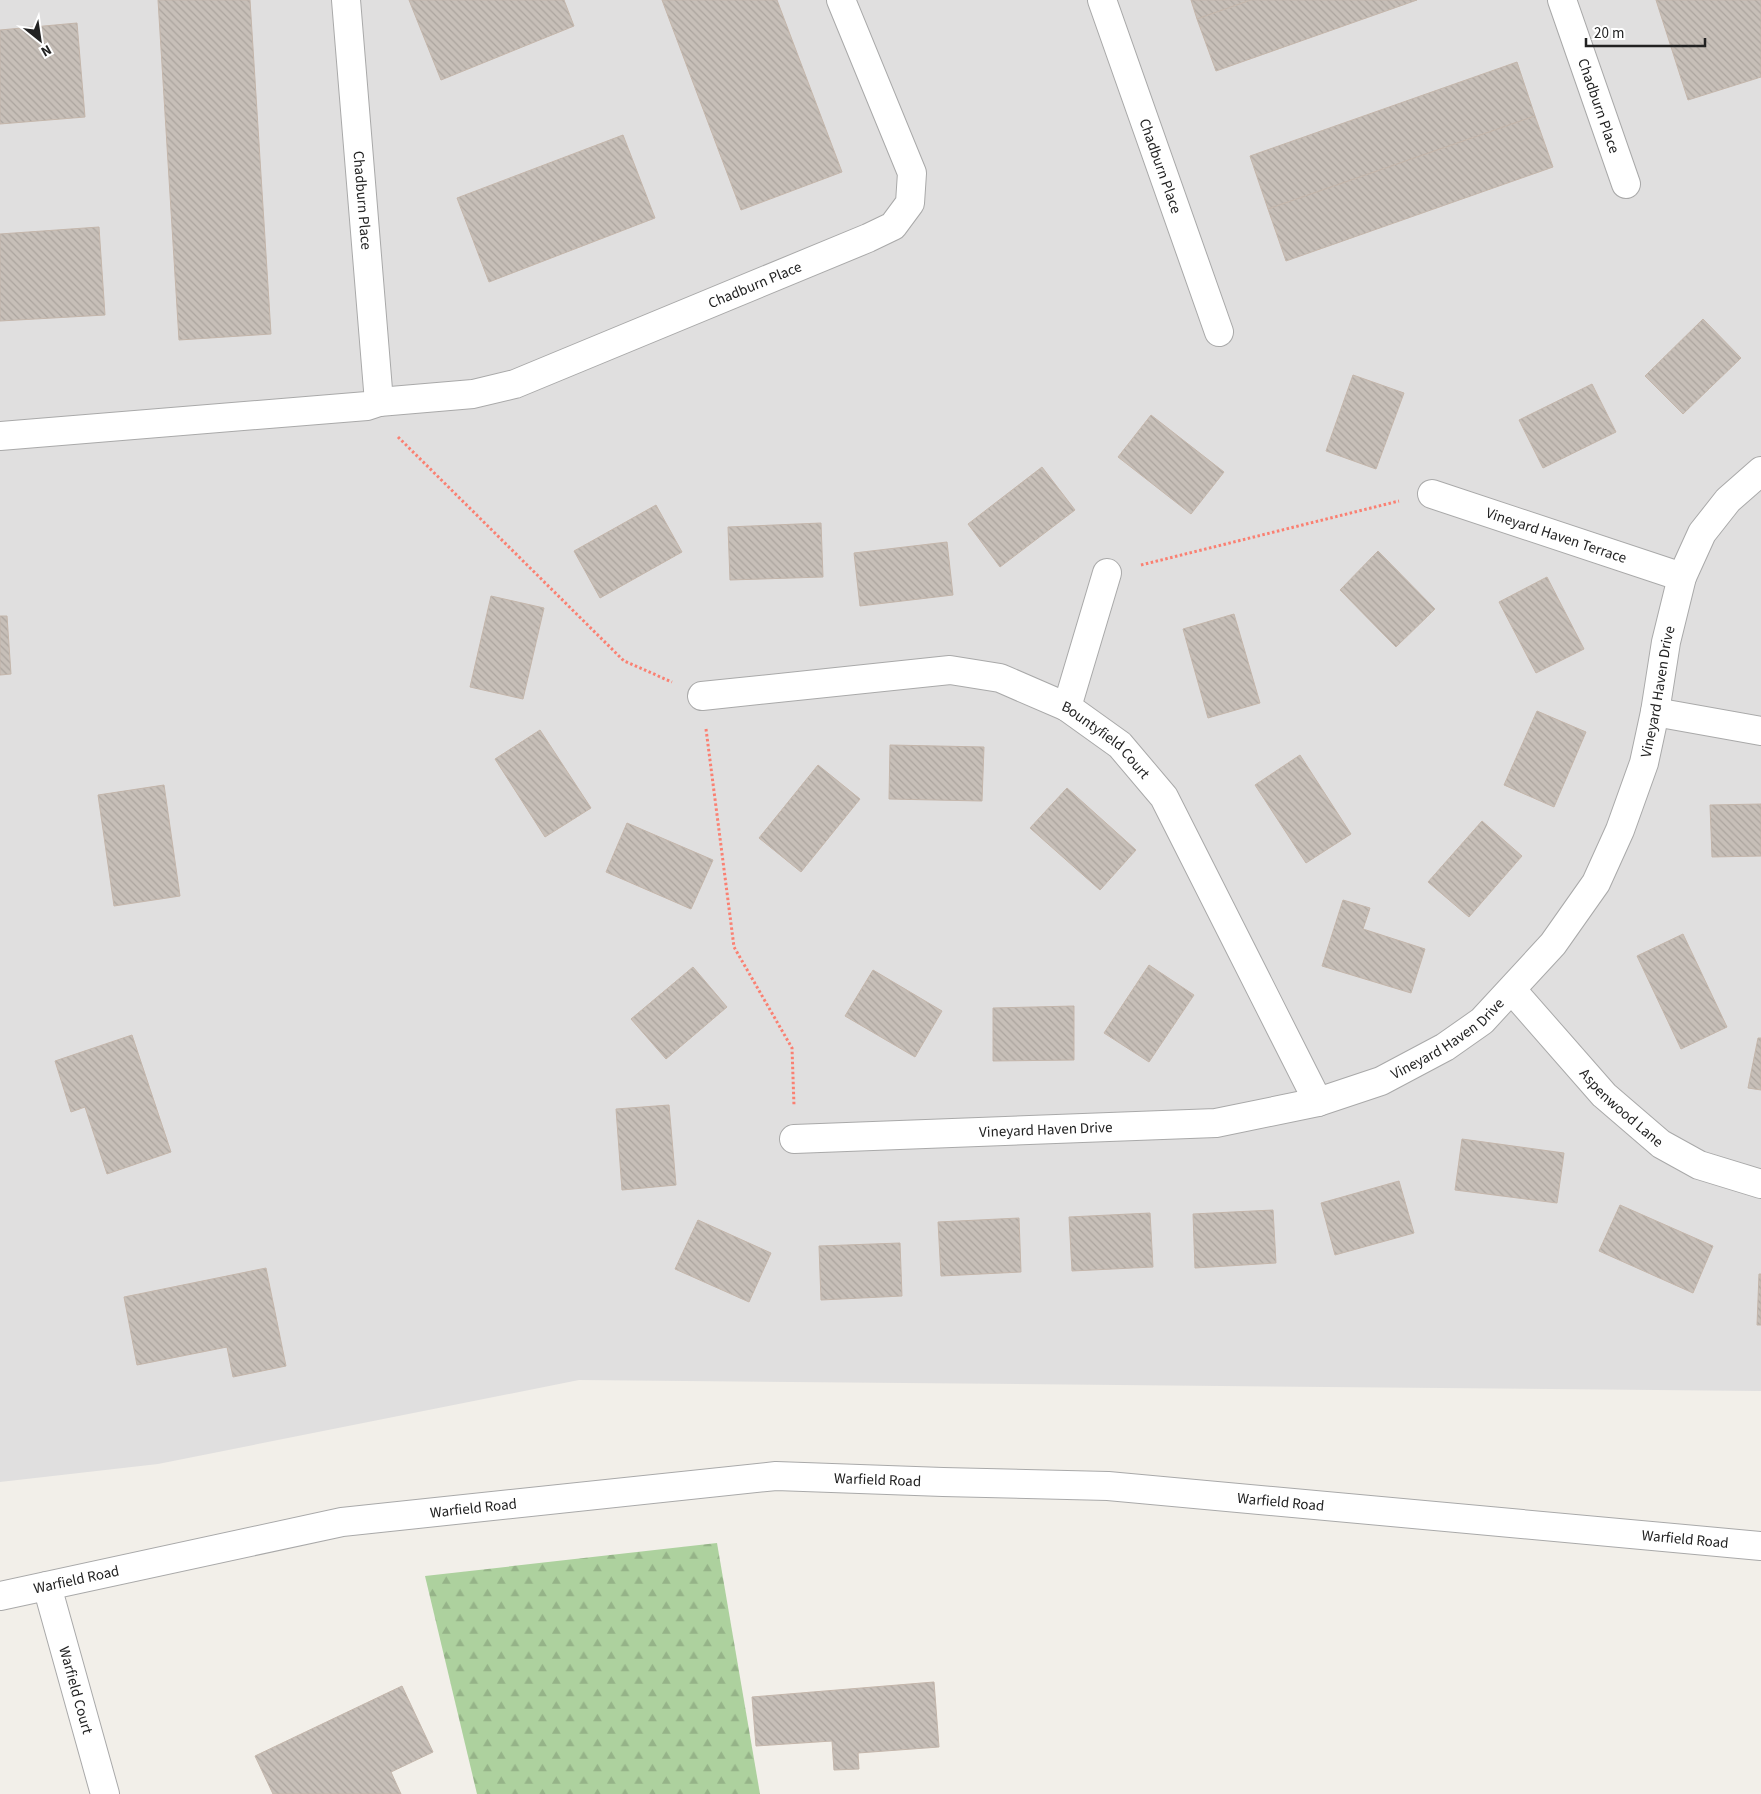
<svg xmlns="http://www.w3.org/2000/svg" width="1761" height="1794" font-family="'Source Sans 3',sans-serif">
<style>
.residential{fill:#e0dfdf}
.forest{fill:url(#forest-firs)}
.building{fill:url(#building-back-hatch);stroke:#c4b6ab}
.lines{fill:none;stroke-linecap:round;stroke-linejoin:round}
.minor-casing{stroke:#a9a9a9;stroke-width:30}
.path{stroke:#fa8072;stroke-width:3;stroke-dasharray:2.5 2.5;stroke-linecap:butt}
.minor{stroke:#fff;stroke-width:28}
.labels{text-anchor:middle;stroke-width:5;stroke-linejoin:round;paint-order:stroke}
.street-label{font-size:15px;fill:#222;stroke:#fff}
</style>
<defs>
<pattern id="forest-firs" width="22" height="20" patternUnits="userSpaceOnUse" patternTransform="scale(1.25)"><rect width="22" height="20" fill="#add19e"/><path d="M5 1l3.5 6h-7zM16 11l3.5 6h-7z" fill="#95b388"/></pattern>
<pattern id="building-back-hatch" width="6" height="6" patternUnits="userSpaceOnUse" patternTransform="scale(1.25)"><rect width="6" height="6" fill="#c7bfb8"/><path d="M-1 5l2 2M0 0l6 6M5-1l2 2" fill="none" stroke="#aba49e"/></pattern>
</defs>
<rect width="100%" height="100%" fill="#f2efe9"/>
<path class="residential" d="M0 0H1761V1391L579 1380 158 1464 0 1482Z"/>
<path class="forest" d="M717 1543 760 1794H477L425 1576Z"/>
<g class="building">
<path d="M158 0H250L271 334 179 340Z"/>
<path d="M409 0H564L574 26 441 80Z"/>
<path d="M662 0H777L842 172 741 210Z"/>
<path d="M1191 0H1251L1197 19Z"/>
<path d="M1251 0H1417L1216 71 1197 19Z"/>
<path d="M1656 0H1761V77L1688 100Z"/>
<path d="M77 23 85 117 0 124V30Z"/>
<path d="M1517 62 1535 116 1268 209 1250 156Z"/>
<path d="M1535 116 1553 167 1286 261 1268 209Z"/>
<path d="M623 135 655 218 489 282 457 198Z"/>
<path d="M99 227 105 315 0 321V234Z"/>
<path d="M1703 319 1741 358 1683 414 1645 376Z"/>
<path d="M1353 375 1404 393 1376 469 1326 451Z"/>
<path d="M1592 384 1616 432 1543 468 1519 420Z"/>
<path d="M1151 415 1224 472 1191 514 1118 457Z"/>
<path d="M1042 467 1075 510 1000 567 968 524Z"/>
<path d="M656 505 682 552 600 598 574 551Z"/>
<path d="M821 523 823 577 730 580 728 527Z"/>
<path d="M947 542 953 595 860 606 854 553Z"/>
<path d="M1378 551 1435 609 1396 647 1340 590Z"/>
<path d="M1547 577 1584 649 1536 673 1499 602Z"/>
<path d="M491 596 544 608 523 699 470 687Z"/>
<path d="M1234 614 1260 703 1208 718 1183 629Z"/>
<path d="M0 616H7L11 674 0 675Z"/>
<path d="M1537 711 1586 732 1554 807 1504 785Z"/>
<path d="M540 730 591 808 545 837 495 759Z"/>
<path d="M890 745 984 747 982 801 889 799Z"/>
<path d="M1300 755 1351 834 1306 863 1255 785Z"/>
<path d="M818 765 860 799 801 872 759 838Z"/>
<path d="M164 785 180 896 114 906 98 795Z"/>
<path d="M1067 788 1136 850 1100 890 1030 828Z"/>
<path d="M1761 804V856L1712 857 1710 805Z"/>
<path d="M1482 821 1522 856 1469 917 1428 882Z"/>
<path d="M627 823 713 860 691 909 606 872Z"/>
<path d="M1343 900 1370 908 1363 929 1425 949 1411 993 1322 966Z"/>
<path d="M1683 934 1727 1027 1681 1049 1637 956Z"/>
<path d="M1149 965 1194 995 1149 1062 1104 1033Z"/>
<path d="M693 967 727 1007 666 1059 631 1019Z"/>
<path d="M873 970 942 1011 915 1057 845 1016Z"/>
<path d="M1074 1006V1060L993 1061V1008Z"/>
<path d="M132 1035 171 1152 107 1174 85 1107 71 1112 55 1061Z"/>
<path d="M1758 1038H1761V1090L1748 1088Z"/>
<path d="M669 1105 676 1185 622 1190 616 1109Z"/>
<path d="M1462 1139 1564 1153 1557 1203 1455 1190Z"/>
<path d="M1399 1181 1414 1233 1335 1255 1321 1203Z"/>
<path d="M1620 1205 1713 1246 1693 1293 1599 1251Z"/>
<path d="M1273 1210 1276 1263 1195 1268 1193 1214Z"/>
<path d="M1150 1213 1153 1267 1072 1271 1069 1217Z"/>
<path d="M1019 1218 1021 1272 941 1276 938 1222Z"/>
<path d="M698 1220 771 1253 749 1302 675 1269Z"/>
<path d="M900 1243 902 1296 821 1300 819 1246Z"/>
<path d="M266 1268 286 1366 233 1377 227 1347 137 1365 124 1297Z"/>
<path d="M1759 1274H1761V1325H1757Z"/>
<path d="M934 1682 939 1747 858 1753 859 1769 834 1770 832 1741 756 1746 752 1697Z"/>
<path d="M402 1686 433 1752 391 1772 401 1794H273L255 1756Z"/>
</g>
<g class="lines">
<defs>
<g id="minor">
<path id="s1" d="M346 0 379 402"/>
<path id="s2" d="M1102 0 1219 332"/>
<path id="s3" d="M1562 0 1626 184"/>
<path id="s4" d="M0 436 367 406 379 402 473 394 515 384 868 238 893 226 910 203 912 173 841 0"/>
<path id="s5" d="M1432 494 1682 577"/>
<path id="s6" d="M702 696 950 670 1000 678 1067 707 1120 745 1164 797 1318 1102"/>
<path d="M1067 707 1107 573"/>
<path d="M1655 712 1761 731"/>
<path id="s7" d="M1512 990 1604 1095 1661 1144 1699 1165 1761 1184"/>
<path id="s8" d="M794 1139 1216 1123 1318 1102 1381 1081 1445 1047 1482 1021 1553 944 1596 883 1620 830 1644 763 1655 712 1666 642 1682 577 1702 533 1728 500 1761 471"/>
<path id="s9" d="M47 1586 105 1794"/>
<path id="s10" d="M0 1596 342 1522 776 1476 943 1482 1108 1486 1761 1546"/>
</g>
</defs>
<use href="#minor" class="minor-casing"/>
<g class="path">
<path d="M398 437 624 661 672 682"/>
<path d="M1141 565 1399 501"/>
<path d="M706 729 734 947 792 1048 794 1106"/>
</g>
<use href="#minor" class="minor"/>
</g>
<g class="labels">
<g class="street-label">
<text dy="5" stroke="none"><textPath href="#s3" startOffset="112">Chadburn Place</textPath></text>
<text dy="5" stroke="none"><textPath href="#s2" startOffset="176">Chadburn Place</textPath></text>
<text dy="5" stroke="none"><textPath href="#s1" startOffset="201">Chadburn Place</textPath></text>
<text dy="5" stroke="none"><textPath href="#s4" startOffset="778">Chadburn Place</textPath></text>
<text dy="5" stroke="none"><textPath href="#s5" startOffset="131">Vineyard Haven Terrace</textPath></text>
<text dy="5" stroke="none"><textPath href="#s8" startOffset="1092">Vineyard Haven Drive</textPath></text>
<text dy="5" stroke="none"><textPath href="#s6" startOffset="424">Bountyfield Court</textPath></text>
<text dy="5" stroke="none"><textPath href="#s8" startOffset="672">Vineyard Haven Drive</textPath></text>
<text dy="5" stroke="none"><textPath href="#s7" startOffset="161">Aspenwood Lane</textPath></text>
<text dy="5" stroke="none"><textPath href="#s8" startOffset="252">Vineyard Haven Drive</textPath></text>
<text dy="5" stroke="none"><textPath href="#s10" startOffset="888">Warfield Road</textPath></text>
<text dy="5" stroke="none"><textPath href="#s10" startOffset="1292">Warfield Road</textPath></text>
<text dy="5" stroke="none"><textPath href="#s10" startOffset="482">Warfield Road</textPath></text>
<text dy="5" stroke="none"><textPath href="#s10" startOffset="1698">Warfield Road</textPath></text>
<text dy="5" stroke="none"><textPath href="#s10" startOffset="78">Warfield Road</textPath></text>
<text dy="5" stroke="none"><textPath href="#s9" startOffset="108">Warfield Court</textPath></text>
</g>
</g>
<g transform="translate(40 40) rotate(150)" stroke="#ffffff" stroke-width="4" paint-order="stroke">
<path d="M0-4L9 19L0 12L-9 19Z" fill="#222222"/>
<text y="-8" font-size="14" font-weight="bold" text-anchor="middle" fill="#222222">N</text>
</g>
<path d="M1586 38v8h119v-8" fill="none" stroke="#222222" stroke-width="2.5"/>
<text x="1594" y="38" font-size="15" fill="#222222" stroke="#ffffff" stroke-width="4" paint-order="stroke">20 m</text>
</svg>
